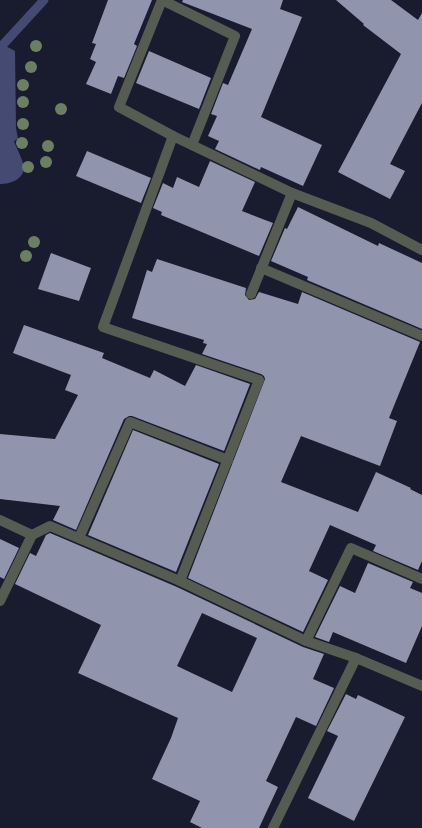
<svg xmlns="http://www.w3.org/2000/svg" width="422" height="828" font-family="Figtree,sans-serif">
<style>
.water{fill:#444a71}
.lines{fill:none;stroke-linecap:round;stroke-linejoin:round}
.stream{stroke:#444a71;stroke-width:9}
.building{fill:#9095ad;fill-rule:evenodd}
.minor{stroke:#575c52;stroke-width:10}
.tree{fill:#6d7f62}
</style>
<rect width="100%" height="100%" fill="#191c2e"/>
<path class="water" d="M0 43 15 51 16 128 18 139 14 141C16 147 24 162 24 168 23 180 10 184 0 184Z"/>
<g class="lines">
<path class="stream" d="M0 48 44 0"/>
</g>
<g class="building">
<path d="M108 0H152L134 44 137 46 124 78 118 76 111 94 86 84 96 62 90 59 96 44 92 43Z"/>
<path d="M183 0H283L280 9 302 17 261 117 322 145 303 186 261 167 260 170 215 149 219 141 208 136 217 116 211 114 223 83 228 85 252 29 182 2Z"/>
<path d="M336 0H391L418 20 422 13V103L390 164 405 171 390 199 338 172 401 54 363 25 364 24Z"/>
<path d="M149 51 211 78 199 109 136 83Z"/>
<path d="M87 151 151 178 141 203 76 176Z"/>
<path d="M210 161 255 182 242 211 273 223 259 256 161 215 162 212 153 208 163 183 173 188 177 177 199 187Z"/>
<path d="M298 207 378 246 379 243 422 263V329L307 280 308 277 271 261 285 228 287 229Z"/>
<path d="M51 253 91 268 79 301 38 289Z"/>
<path d="M157 259 246 288 245 295 249 300 255 299 259 292 298 304 302 292 420 342 389 418 397 421 380 466 301 436 281 482 358 512 376 472 411 488 410 489 422 495V561L418 570 373 551 376 545 330 525 309 571 328 580 303 632 188 578 265 379 264 376 261 374 202 354 207 344 203 343 204 340 132 318 147 270 152 272Z"/>
<path d="M24 325 104 353 102 358 150 378 154 370 185 386 196 365 250 384 224 451 132 416H129L124 419 76 530 53 520 60 506 0 499V434L55 439 78 395 65 390 71 375 13 353Z"/>
<path d="M133 430 219 464 176 572 88 535Z"/>
<path d="M50 533 177 587 303 647 324 654 313 679 334 688 316 726 296 717 266 781 278 787 259 828H202L190 822 200 801 152 779 171 738 178 718 78 673 101 625 15 584 30 553 36 556 46 535ZM202 613 257 638 232 692 177 666Z"/>
<path d="M0 539 19 548 4 579 0 577Z"/>
<path d="M368 563 413 582 410 588 422 593V626L406 663 333 632 329 642 315 637 340 586 355 593Z"/>
<path d="M346 694 356 699 358 695 405 717 354 821 308 798 338 736 327 731Z"/>
</g>
<g class="lines">
<g class="minor">
<path d="M173 136 119 107 162 0 235 36 192 145"/>
<path d="M261 268 422 336"/>
<path d="M251 294 292 193"/>
<path d="M0 520 32 535"/>
<path d="M79 538 130 422 228 460"/>
<path d="M180 581 259 380 103 327 173 136 292 193 371 223 422 250"/>
<path d="M0 601 32 535 50 526 180 581 306 641 356 658 422 686"/>
<path d="M306 641 351 548 422 579"/>
<path d="M273 828 356 658"/>
</g>
</g>
<g class="tree">
<circle cx="36" cy="46" r="6"/>
<circle cx="31" cy="67" r="6"/>
<circle cx="23" cy="85" r="6"/>
<circle cx="23" cy="102" r="6"/>
<circle cx="61" cy="109" r="6"/>
<circle cx="23" cy="124" r="6"/>
<circle cx="22" cy="143" r="6"/>
<circle cx="48" cy="146" r="6"/>
<circle cx="46" cy="162" r="6"/>
<circle cx="28" cy="167" r="6"/>
<circle cx="34" cy="242" r="6"/>
<circle cx="26" cy="256" r="6"/>
</g>
</svg>
